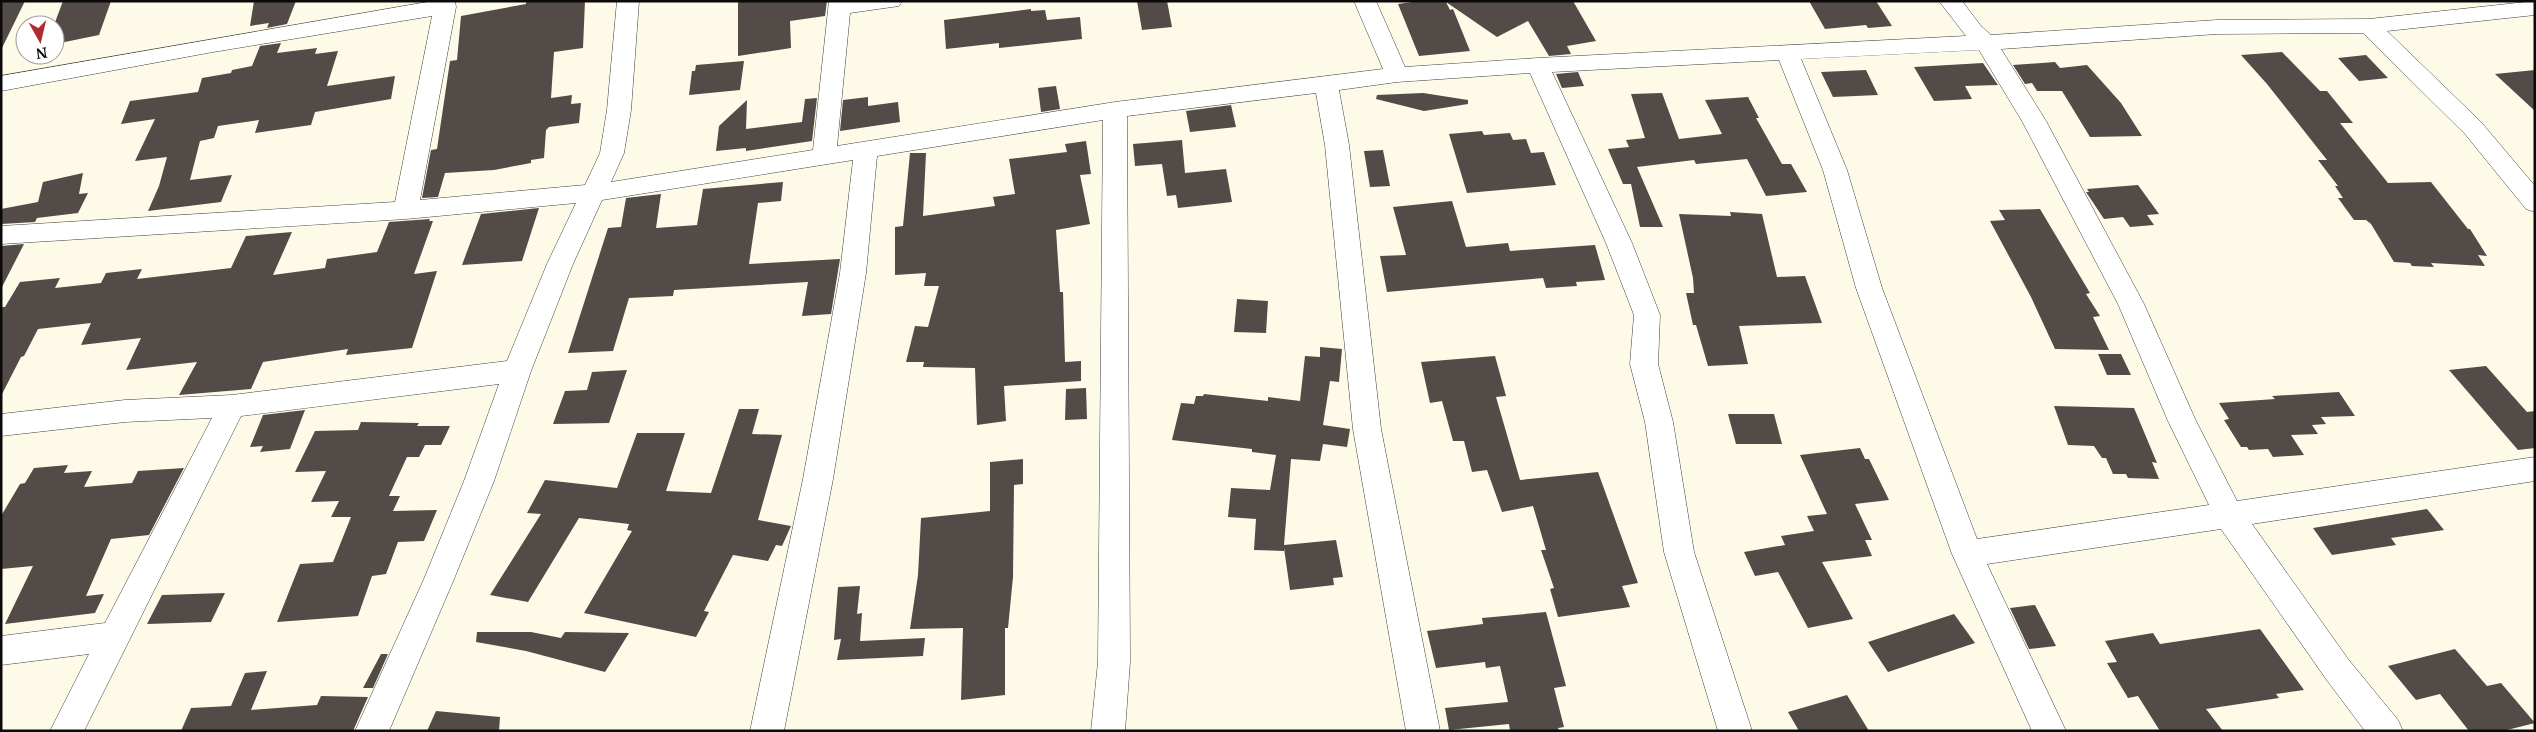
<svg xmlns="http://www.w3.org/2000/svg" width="2536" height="732" font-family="Merriweather,serif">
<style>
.building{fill:#524b47}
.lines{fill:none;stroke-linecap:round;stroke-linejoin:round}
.minor-casing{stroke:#3d3d3d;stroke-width:1}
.minor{fill:#fff;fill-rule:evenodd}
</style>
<rect width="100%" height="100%" fill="#fefae8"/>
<g class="building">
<path d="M1 1H25L1 50Z"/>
<path d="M63 1H111L99 35 55 44 54 25Z"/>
<path d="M254 1H296L287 24 267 28 269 23 250 26Z"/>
<path d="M526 1H585L583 48 554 52 551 98 572 95 571 104 581 103 579 123 549 127 546 130 544 158 531 160V163L494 170 445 173 438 197 422 198 431 150 437 149 450 61 457 60 461 16 526 4Z"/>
<path d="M738 1H827L825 16 790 21 791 48 738 56Z"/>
<path d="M1137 1H1167L1172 27 1142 30Z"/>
<path d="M1419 1H1573L1596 41 1567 46 1571 54 1549 56 1528 21 1497 37 1446 2 1450 10 1453 9 1470 51 1419 56 1398 4Z"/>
<path d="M1809 1H1876L1892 26 1868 28 1866 25 1825 29Z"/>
<path d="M1031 9V11L1045 10 1047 20 1080 17 1082 39 999 48V43L946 49 944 20Z"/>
<path d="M281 43 277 53 317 48 315 54 338 51 327 86 395 76 391 99 315 112 311 125 255 133 259 120 218 126 214 138 200 141 190 180 232 175 221 202 148 211 159 186 167 157 135 161 155 119 121 124 130 101 198 92 202 78 231 73 232 70 252 66 260 46Z"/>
<path d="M2282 52 2320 91H2327L2353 123H2340L2388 183 2431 182 2468 229H2470L2487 256 2478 255 2485 266 2431 263 2434 267 2412 266 2410 263 2394 262 2371 224 2366 220H2354L2338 198H2343L2335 186H2338L2318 160H2327L2267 84 2241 55Z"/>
<path d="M2366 55 2388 78 2359 81 2338 58Z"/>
<path d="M744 61 740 90 689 95 692 71H695L696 65Z"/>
<path d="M2055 62 2060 68 2087 65 2121 103 2142 136 2090 137 2062 91H2037L2032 83 2025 84 2013 65Z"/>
<path d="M1983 63 1998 85 1965 86 1972 99 1934 101 1914 67Z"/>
<path d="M1866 70 1878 95 1833 97 1821 72Z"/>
<path d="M2535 70V111L2495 74Z"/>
<path d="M1578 72 1584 86 1562 88 1556 74Z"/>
<path d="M1056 86 1060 109 1041 112 1038 88Z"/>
<path d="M1423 93 1468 100V104L1424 111 1376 99 1377 95Z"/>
<path d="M1662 93 1679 139 1722 134 1705 100 1748 97 1759 118H1756L1782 164H1791L1807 192 1766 196 1747 159 1696 164 1694 160 1637 167 1663 227H1640L1631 184H1623L1608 149 1629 147 1626 140 1645 138 1631 94Z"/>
<path d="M868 97V106L898 102 900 122 840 131 843 100Z"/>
<path d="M817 98 812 141 746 151V148L716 151 719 126 747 100 746 129 802 122 805 99Z"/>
<path d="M1231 105 1236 127 1190 132 1186 111Z"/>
<path d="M1482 131 1484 135 1510 133 1513 140 1526 139 1531 153 1544 152 1556 185 1467 193 1449 134Z"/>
<path d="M1182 140 1185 173 1226 169 1232 202 1178 208 1176 195 1167 196 1162 164 1135 166 1133 144Z"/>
<path d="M1086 141 1091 174 1080 175 1090 224 1056 230 1060 292H1063L1065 362 1081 361V381L1004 386 1006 421 977 425 975 368 923 367 924 362H906L915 326 928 327 939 286H924L926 273 895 275V227L903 226 910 153H926L923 216 995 206 993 197 1015 194 1009 159 1067 152 1065 144Z"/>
<path d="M1383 150 1390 186 1370 187 1364 151Z"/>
<path d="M83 173 79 194 88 193 78 213 37 218 35 222 1 224V209L38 202 43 182Z"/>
<path d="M783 182 781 201 758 203 749 264 840 259 831 314 802 316 808 282 674 290 673 296 629 298 613 351 568 353 608 228 621 227 626 198 661 194 656 228 697 225 703 189Z"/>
<path d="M2138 185 2159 214 2147 215 2154 225 2130 227 2123 217 2104 219 2086 192H2089L2087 189Z"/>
<path d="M1452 201 1466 247 1508 243 1510 251 1595 245 1605 280 1576 282 1577 286 1546 288 1543 278 1387 292 1380 256 1406 255 1393 207Z"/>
<path d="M539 208 522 261 462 265 481 214Z"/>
<path d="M2040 209 2090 293 2086 294 2100 316 2093 317 2109 350 2055 349 2031 297 1990 221 2005 220 1999 210Z"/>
<path d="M1730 212 1762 214 1777 277 1805 276 1822 323 1739 326 1748 364 1708 366 1696 325H1693L1686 293H1694L1693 278 1679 214 1731 216Z"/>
<path d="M430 219 429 221H433L414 274 437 271 412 348 346 355 348 349 263 362 251 389 179 395 197 362 126 370 141 338 81 345 91 323 38 329 24 356 21 357 1 396V307H5L20 282 60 278 55 288 101 283 106 273 142 269 137 279 231 268 246 236 292 232 273 275 325 268 327 259 377 252 389 222Z"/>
<path d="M24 244 1 289V246Z"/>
<path d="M1237 299 1268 301 1266 333 1234 332Z"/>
<path d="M1320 347 1342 349 1339 382 1330 381 1323 425 1350 429 1347 447 1323 444 1320 461 1291 459 1284 545 1336 540 1343 577 1333 578 1334 585 1290 590 1284 548V551L1254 550 1256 519 1228 517 1231 488 1270 490 1276 455 1252 452V449L1172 440 1181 403 1194 404 1196 396H1203L1204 394 1268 401V397L1300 401 1305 356 1320 357Z"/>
<path d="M2098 354H2121L2131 375H2107Z"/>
<path d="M1495 356 1506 396 1496 397 1520 480 1598 472 1638 583 1622 586 1630 607 1558 617 1550 589 1554 588 1541 550H1546L1533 506 1502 512 1487 470 1472 472 1464 441H1453L1442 401 1430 403 1421 362Z"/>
<path d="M2486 366 2527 412 2535 411V448L2518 450 2449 370Z"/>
<path d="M627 370 609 423 553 424 565 391 587 390 592 372Z"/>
<path d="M1086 388 1087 419 1065 420 1066 389Z"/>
<path d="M2339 392 2355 416 2321 417 2326 424 2312 425 2318 434 2291 435 2304 455 2273 457 2268 449 2249 450 2247 447H2241L2224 420 2229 419 2219 403 2275 399 2272 396Z"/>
<path d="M2054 406 2134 408 2157 463 2152 462 2159 479 2128 478 2126 474H2113L2106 458H2102L2094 446 2068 445Z"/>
<path d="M739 409H759L752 434 782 435 758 520 791 526 782 546 776 545 768 561 733 555 704 611 709 612 696 637 584 613 632 531 627 530 629 524 579 518 528 602 490 595 541 514 527 513 545 480 617 488 637 433H685L666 491 711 493Z"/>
<path d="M305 410 290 449 260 452 263 446 250 447 263 415Z"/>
<path d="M1728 414H1774L1782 444H1736Z"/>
<path d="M361 422 419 423 417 426H450L441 445H425L419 457H407L389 496H400L393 511 437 510 424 541 398 542 386 574 372 576 358 616 277 622 300 564 333 562 351 517H331L339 501 311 502 326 471 295 472 315 431 358 430Z"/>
<path d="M1860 448 1865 459H1869L1889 500 1855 504 1872 540H1865L1872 556 1822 562 1853 619 1808 628 1778 572 1755 576 1744 552 1785 545 1781 536 1814 531 1807 516 1827 514 1800 455Z"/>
<path d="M1023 459V484L1014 485 1013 577 1008 628H1005V695L961 700 963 628 910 629 918 575 921 518 990 511V462Z"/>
<path d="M68 465 64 473 92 471 84 487 132 483 138 471 184 468 149 535 111 539 86 596 104 594 95 613 5 624 33 566 1 569V516L20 484 25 483 34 468Z"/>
<path d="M2427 509 2444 530 2391 538 2396 545 2332 555 2313 528Z"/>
<path d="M860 586 857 614 862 613 860 641 925 638 923 656 837 660 841 639 834 640 838 587Z"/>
<path d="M225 593 211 622 147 624 162 595Z"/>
<path d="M2035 605 2056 646 2029 649 2010 608Z"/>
<path d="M1546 612 1566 686 1554 688 1564 727 1558 728 1559 731H1510L1509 724 1449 730 1445 708 1508 702 1500 666 1486 668 1485 662 1436 668 1427 631 1483 624 1482 618Z"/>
<path d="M1954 614 1975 643 1888 672 1868 642Z"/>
<path d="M2260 629 2304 690 2276 694 2279 698 2206 709 2223 731H2160L2138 696 2128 698 2107 663 2117 662 2105 641 2153 633 2160 644Z"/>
<path d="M477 632H531L561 638 565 632 629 633 605 672 526 651 476 642Z"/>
<path d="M2455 649 2487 686 2501 683 2535 723 2503 731H2469L2440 694 2416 700 2388 666Z"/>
<path d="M381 654H388L373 688H363Z"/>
<path d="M267 671 251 710 317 705 321 696 368 697 353 731H181L191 708 231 706 245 673Z"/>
<path d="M1847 695 1869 731H1799L1788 712Z"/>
<path d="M436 711 500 717 499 731H427Z"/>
</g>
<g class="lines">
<defs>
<path id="minor" d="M433 1H455L456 7 420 200 585 185 600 153 607 110 617 1H639L631 110 624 153 611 182 813 150 829 1H902L899 6 850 13 837 146 1115 102 1383 69 1354 1H1376L1405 67 1538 58 1966 36 1939 1H1962L1981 26 1991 35 2217 20 2369 19 2535 1V15L2387 31 2481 122 2535 186V212L2526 209 2465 134 2363 33 2217 34 2001 49 2046 121 2144 304 2196 421 2237 501 2535 457V481L2252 524 2348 659 2398 720 2403 731H2365L2326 679 2221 529 1987 564 2066 731H2032L1952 554 1856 288 1823 170 1779 60 1552 72 1632 243 1660 315 1658 364 1673 422 1694 552 1752 731H1718L1664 552 1645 422 1630 364 1634 315 1606 243 1530 73 1397 82 1339 90 1349 145 1381 429 1440 731H1406L1353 429 1325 145 1316 93 1127 116 1130 662 1125 731H1091L1098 662 1103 120 877 156 866 273 833 479 784 731H750L803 479 840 273 853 160 602 200 573 264 531 371 494 481 454 579 389 731H355L424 579 464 481 499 384 241 416 84 731H50L89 654 1 665V636L105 623 212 418 125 422 1 436V414L125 400 232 395 507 361 547 264 576 203 406 219 1 244V226L395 202 432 16 213 52 1 91V76ZM1979 50 2022 121 2118 304 2168 421 2209 505 1977 539 1882 288 1847 170 1801 59Z"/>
</defs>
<use href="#minor" class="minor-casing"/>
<use href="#minor" class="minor"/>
</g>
<rect width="2536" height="732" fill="none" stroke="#0a0a0a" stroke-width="5"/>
<g transform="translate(40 40) rotate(172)"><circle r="24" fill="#ffffff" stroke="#9d9d9d"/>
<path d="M0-4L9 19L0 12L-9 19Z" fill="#b22a31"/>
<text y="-8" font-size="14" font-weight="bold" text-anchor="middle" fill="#0a0a0a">N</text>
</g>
</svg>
